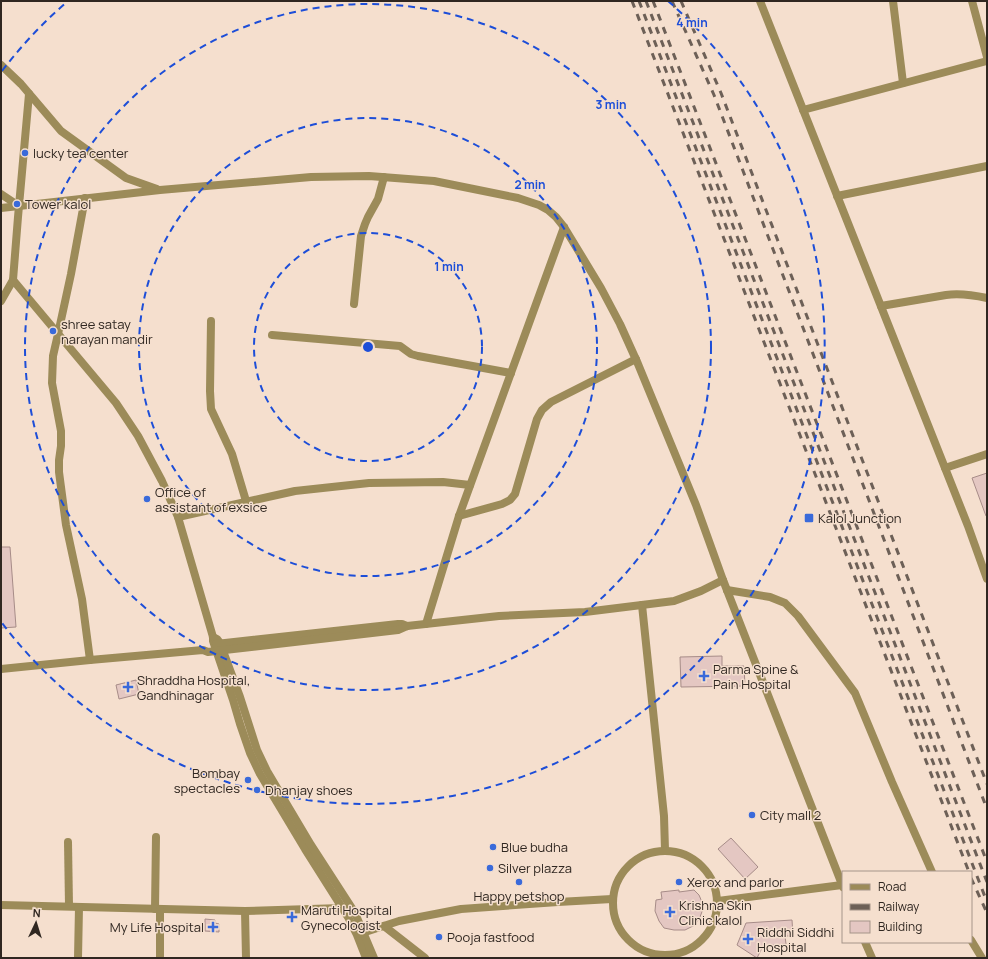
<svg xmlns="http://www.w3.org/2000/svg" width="988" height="959" font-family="Manrope,sans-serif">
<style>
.building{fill:#e4c7c2;stroke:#a78c88}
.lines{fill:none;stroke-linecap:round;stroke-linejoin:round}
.minor{stroke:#9c8b59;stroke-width:8}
.tertiary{stroke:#9c8b59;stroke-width:8}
.rail{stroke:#6d6057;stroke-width:3;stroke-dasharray:7 7;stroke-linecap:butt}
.ring{fill:none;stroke:#1d4ed8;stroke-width:2;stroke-dasharray:7 5}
.poi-dot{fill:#3a6ada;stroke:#f5dfce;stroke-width:1.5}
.labels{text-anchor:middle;stroke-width:3;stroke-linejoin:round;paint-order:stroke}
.poi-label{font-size:13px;fill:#302721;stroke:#f5dfce;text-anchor:start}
.centre{fill:#1d4ed8;stroke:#f5dfce;stroke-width:2}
.ring-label{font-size:12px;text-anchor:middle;font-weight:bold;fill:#1d4ed8;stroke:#f5dfce;stroke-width:3;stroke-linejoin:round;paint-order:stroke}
</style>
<rect width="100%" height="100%" fill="#f5dfce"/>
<g class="building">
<path d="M987 473V516H986L972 478Z"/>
<path d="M1 547H10L16 627 1 628Z"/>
<path d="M722 656V666H744L745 686 681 687 680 657Z"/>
<path d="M136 680 139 694 119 699 116 685Z"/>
<path d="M731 838 758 867 745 879 718 849Z"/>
<path d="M679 890V892L694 890 699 895 702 902 703 909 700 917 695 925 685 930H674L664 928 659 921 655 911 656 900 662 899 661 892Z"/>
<path d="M205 919 215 920V923L219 924V932L205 931Z"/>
<path d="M792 920 793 936H785L786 944 763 946 757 958 737 945 746 923Z"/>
</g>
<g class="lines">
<g class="minor">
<path d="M893 1 903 83"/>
<path d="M972 1 987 57"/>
<path d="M803 110 987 61"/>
<path d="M1 194 19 206"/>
<path d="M837 196 987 166"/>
<path d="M85 198 71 274 58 334 53 356 52 383 61 431V446L59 460V472L66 525 82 599 90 660"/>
<path d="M1 208 19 206"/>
<path d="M354 304 361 236 365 224 368 217 378 199 384 177"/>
<path d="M211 321 210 391 211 409 232 454 246 501"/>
<path d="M272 335 400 346 411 354 418 356 511 373"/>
<path d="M945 468 987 454"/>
<path d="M459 516 502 504 510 500 515 494 537 419 542 410 551 402 636 359"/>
<path d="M178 517 295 491 369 483 443 482 470 485"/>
<path d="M727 590 770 597 785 603 798 616 855 693 892 782 932 872"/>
<path d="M426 624 459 516 564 227"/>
<path d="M68 842 69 906"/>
<path d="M1 905 245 911 342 908"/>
<path d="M155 909 156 837"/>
<path d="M160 909V958"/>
<path d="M245 911 246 958"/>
<path d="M384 926 425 958"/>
<path d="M971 940 982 958"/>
<path d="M78 958 79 907"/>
</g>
<g class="tertiary">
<path d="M760 1 968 526 987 579"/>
<path d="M1 65 21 84 61 131 126 178 157 189"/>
<path d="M29 94 18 217 13 280 116 403 138 436 162 481 178 517 213 637V641L233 700 240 724 250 753 260 774 305 849 348 917 357 935 366 958"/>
<path d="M19 206 160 190 311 177 369 176 434 181 518 198 539 205 548 210 556 217 564 227 601 288 620 324 638 364 696 505 723 580 843 887"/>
<path d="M1 301 13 280"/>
<path d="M881 306 946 295C960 293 973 295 987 298"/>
<path d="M642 605 664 816 665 850"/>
<path d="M213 637 217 639 220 643 240 697 257 750 267 771 311 845 355 913 374 958"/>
<path d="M216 644 398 624H402L407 626"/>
<path d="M1 669 90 660 203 650 208 652 216 651 398 630 407 626 499 616 585 612 674 601 701 591 723 580"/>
<circle cx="665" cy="903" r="52"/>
<path d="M718 901 842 885"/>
<path d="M359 934 399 921 461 909 558 902 612 899"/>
<path d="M865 942 872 958"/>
</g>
<g class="rail">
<path d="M632 1 969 872"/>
<path d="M639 1 987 902"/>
<path d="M646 1 987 882"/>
<path d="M653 1 987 862"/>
<path d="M672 1 714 95 987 809"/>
<path d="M681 1 721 93 987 784"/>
<path d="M971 878 987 913"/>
</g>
</g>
<g class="ring">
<circle cx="368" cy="347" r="114"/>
<circle cx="368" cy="347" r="229"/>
<circle cx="368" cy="347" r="343"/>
<path d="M2 71A458 458 0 0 1 68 1M668 1A458 458 0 1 1 2 623"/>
</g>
<g class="poi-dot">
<circle cx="25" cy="153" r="4"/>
<circle cx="17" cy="204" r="4"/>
<circle cx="53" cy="331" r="4"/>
<circle cx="147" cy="499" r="4"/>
<rect x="804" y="513" width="10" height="10" rx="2"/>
<path d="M702 670h4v4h4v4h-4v4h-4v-4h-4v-4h4z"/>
<path d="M126 681h4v4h4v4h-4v4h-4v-4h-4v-4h4z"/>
<circle cx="248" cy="780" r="4"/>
<circle cx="257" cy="790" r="4"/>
<circle cx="752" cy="815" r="4"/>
<circle cx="493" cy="847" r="4"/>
<circle cx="490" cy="868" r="4"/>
<circle cx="519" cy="882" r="4"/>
<circle cx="679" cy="882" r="4"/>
<path d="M668 906h4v4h4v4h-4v4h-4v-4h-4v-4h4z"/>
<path d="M290 911h4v4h4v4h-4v4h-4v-4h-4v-4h4z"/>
<path d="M211 921h4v4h4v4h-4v4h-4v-4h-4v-4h4z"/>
<circle cx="439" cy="937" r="4"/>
<path d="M746 933h4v4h4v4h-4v4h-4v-4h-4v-4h4z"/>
</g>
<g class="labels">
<g class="poi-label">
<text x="33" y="158">lucky tea center</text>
<text x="25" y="209">Tower kalol</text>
<text x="61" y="329">shree satay<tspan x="61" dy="15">narayan mandir</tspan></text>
<text x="155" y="497">Office of<tspan x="155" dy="15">assistant of exsice</tspan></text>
<text x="818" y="523">Kalol Junction</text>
<text x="713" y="674">Parma Spine &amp;<tspan x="713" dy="15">Pain Hospital</tspan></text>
<text x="137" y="685">Shraddha Hospital,<tspan x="137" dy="15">Gandhinagar</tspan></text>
<text x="240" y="778" text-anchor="end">Bombay<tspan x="240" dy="15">spectacles</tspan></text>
<text x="265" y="795">Dhanjay shoes</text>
<text x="760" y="820">City mall 2</text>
<text x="501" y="852">Blue budha</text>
<text x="498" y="873">Silver plazza</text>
<text x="687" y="887">Xerox and parlor</text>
<text x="519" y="901" text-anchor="middle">Happy petshop</text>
<text x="679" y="910">Krishna Skin<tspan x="679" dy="15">Clinic kalol</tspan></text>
<text x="301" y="915">Maruti Hospital<tspan x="301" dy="15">Gynecologist</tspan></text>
<text x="204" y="932" text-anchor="end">My Life Hospital</text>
<text x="757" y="937">Riddhi Siddhi<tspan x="757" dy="15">Hospital</tspan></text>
<text x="447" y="942">Pooja fastfood</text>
</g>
</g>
<circle cx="368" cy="347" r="6" class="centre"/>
<g class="ring-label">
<text x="692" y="27">4 min</text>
<text x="611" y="109">3 min</text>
<text x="530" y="189">2 min</text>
<text x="449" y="271">1 min</text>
</g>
<rect width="988" height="959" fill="none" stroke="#302721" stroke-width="4"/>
<rect x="842" y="871" width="130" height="72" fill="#f5dfce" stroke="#a69589"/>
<rect x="850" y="884" width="20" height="6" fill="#9c8b59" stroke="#a69589"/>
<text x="878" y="891" font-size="12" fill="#302721">Road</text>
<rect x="850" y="904" width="20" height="6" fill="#6d6057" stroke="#a69589"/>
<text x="878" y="911" font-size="12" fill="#302721">Railway</text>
<rect x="850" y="921" width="20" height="12" fill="#e4c7c2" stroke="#a69589"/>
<text x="878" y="931" font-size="12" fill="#302721">Building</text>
<g transform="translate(36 923) rotate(4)" stroke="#f5dfce" stroke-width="3" paint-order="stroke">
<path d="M0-3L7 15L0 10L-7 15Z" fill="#302721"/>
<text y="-6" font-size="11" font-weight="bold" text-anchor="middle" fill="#302721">N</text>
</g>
</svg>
